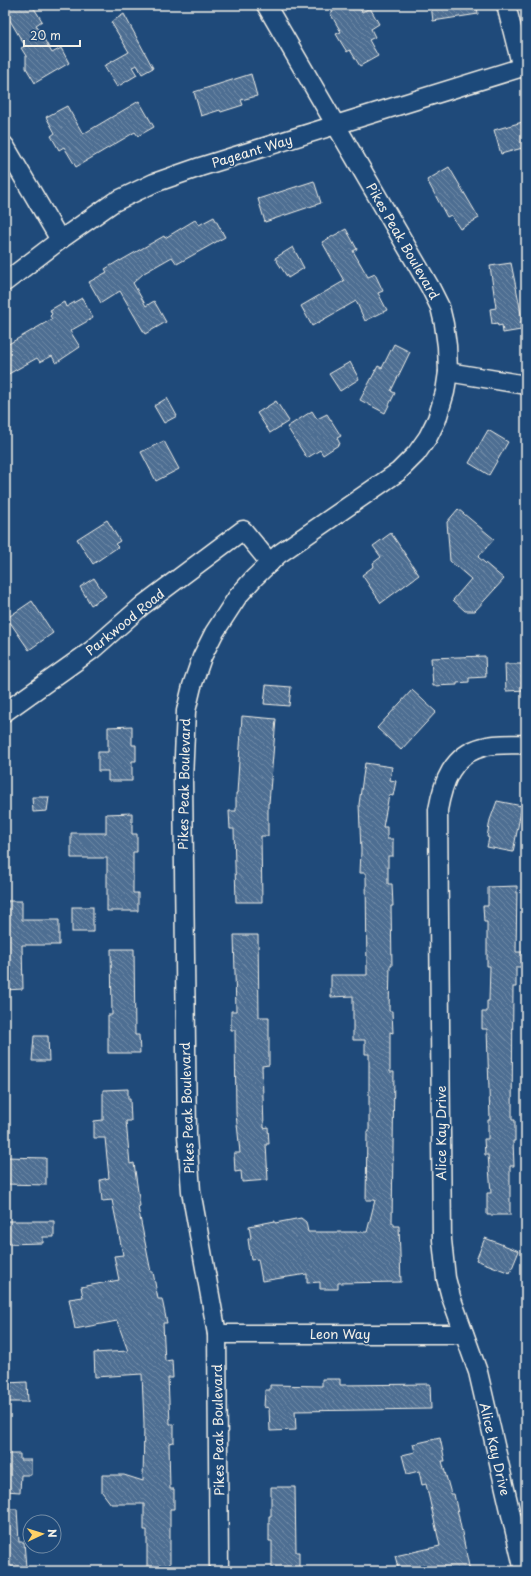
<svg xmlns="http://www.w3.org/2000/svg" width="531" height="1576" font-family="'Playpen Sans',sans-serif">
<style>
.building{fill:url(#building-back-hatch);stroke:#f4f1e8}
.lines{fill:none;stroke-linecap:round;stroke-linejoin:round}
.minor-casing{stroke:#f4f1e8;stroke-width:21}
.minor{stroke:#1f4a7a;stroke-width:18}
.labels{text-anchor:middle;stroke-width:3;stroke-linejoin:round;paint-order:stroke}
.street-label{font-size:13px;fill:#f4f1e8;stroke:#1f4a7a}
</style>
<defs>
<pattern id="building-back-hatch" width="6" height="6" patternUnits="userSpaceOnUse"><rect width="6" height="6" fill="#4d6e92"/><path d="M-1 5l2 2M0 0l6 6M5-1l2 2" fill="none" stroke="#708aa6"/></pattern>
</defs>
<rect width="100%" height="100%" fill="#1f4a7a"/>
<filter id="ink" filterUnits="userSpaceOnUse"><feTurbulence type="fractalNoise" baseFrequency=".025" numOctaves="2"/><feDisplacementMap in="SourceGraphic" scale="8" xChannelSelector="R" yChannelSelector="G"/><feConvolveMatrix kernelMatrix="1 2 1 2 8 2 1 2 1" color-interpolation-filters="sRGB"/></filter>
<g filter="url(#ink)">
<g class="building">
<path d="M5 5H32L42 21 36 25 52 53 61 48 69 63 35 83 26 68V56L21 48 25 46 5 12Z"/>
<path d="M343 5H358L362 12 370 8 379 24 371 29 375 37 369 40 378 56 360 66 350 50 347 52 342 44 336 34 341 32 330 13Z"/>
<path d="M431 5H477L478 14 433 21Z"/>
<path d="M124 14 153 68 142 74 137 65 132 67 137 75 117 87 104 66 129 52 111 22Z"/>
<path d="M251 74 257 96 241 100 243 105 221 112 220 110 201 116 194 92Z"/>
<path d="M139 101 154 127 138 136 135 132 76 167 64 147 59 150 51 136 55 133 46 117 67 106 83 134Z"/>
<path d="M526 121V147L501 154 494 130Z"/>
<path d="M449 167 479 218 460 229 451 215 447 217 427 180Z"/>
<path d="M314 181 321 203 265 222 258 199Z"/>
<path d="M214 217 225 237 177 264 172 257 144 273 133 283 146 306 154 301 166 322 145 334 120 291 101 303 89 282 107 272 105 269 120 260V261L164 236 165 238 195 220 199 225Z"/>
<path d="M346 229 357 249 353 251 368 277 375 274 383 291 378 293 387 310 365 321 356 301 312 326 301 306 344 281 322 242Z"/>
<path d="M293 247 304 268 288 278 275 258Z"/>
<path d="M511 263 519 302 522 322H520L521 330 503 333 502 325 498 326 497 323 492 324 490 309 496 308 490 266Z"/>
<path d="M82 298 93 318 70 331 80 347 56 363 52 356 40 362 37 358 5 376V346L52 319 50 316 52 314 50 310 64 302 66 307Z"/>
<path d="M394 344 410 352 391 391 395 393 385 413 360 400 378 366 382 368Z"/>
<path d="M350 362 359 379 340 391 329 374Z"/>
<path d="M167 398 177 416 164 423 154 406Z"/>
<path d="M276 401 289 421 270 433 257 413Z"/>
<path d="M312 411 317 419 327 414 341 436 337 438 340 444 323 455 320 450 307 458 287 427Z"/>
<path d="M488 430 508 442 489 475 469 463Z"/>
<path d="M164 441 179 469 156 481 141 452Z"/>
<path d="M458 509 494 539 478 557 504 579 475 611H465L453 600 471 579 450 561 447 522Z"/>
<path d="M107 520 120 541 115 544 118 547 93 564 77 539Z"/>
<path d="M391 533 419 575 381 603 362 575 374 566 373 563 381 557 373 546Z"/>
<path d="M94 578 106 596 91 605 80 587Z"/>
<path d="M32 601 53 633 29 650 7 618Z"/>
<path d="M485 656 486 677 469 678V682L457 683V685L433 686 431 658Z"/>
<path d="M505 664H526V690L506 691Z"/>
<path d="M266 685 291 687 289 706 264 704Z"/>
<path d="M412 690 436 712 401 750 377 728Z"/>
<path d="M242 716 276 719 269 803H268V836H261L262 902H236L234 829H230L229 811H236V793H237Z"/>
<path d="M132 726V745H136V761H132V781H108V771H98V752H108V727Z"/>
<path d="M365 763 392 767 390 780 396 781 393 796 389 795 383 827H387V839H393V856H388V884H392L393 906H391L392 966H390L389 1011H392L393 1033 390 1032V1072H394L392 1223H394V1226H399L401 1282 338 1283V1289H320V1282L307 1283V1274L262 1281 258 1259 251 1260 248 1239 251 1238 249 1226 275 1221V1223L301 1218 306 1222 308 1232H367L375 1200H366L367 1132H369V1054H365V1040H353V996L331 997V975H367L366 873H360L361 851 359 804Z"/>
<path d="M32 797H49L47 811 33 812Z"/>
<path d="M497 801 522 806 513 852 487 847 489 838 487 837 490 820Z"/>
<path d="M132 813V834H137V852H133V893H138V911H107V858H71V833H106V814Z"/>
<path d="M517 886 516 952H525V967H516V987H513L512 1120H515V1141H513L514 1166H510V1215H487V1193H491L488 1155H485L484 1139H488V1120H490L487 1029H482V1012H487V1001H489L490 966H487V922H484L483 906H488V887Z"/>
<path d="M5 901H22V920H59V945H22L23 989 5 990Z"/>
<rect x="72" y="907" width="21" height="25"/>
<path d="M234 935H258L259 1017H269V1065L262 1066 264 1128 268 1127 269 1144H266L268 1180 242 1182 241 1171 235 1172 234 1153H240L236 1114 235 1030H231V1011H236Z"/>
<path d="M111 949H134L135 1035H139L140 1053H108V1015H112Z"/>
<path d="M34 1036H48L49 1061H32Z"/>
<path d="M128 1089V1099H130L131 1121H126L130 1164 134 1163 140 1206 138 1207 151 1272H153L158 1299H162L167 1323H163L165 1361 172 1360 173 1378H168L170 1424H174V1442L169 1443 170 1489H174V1509H170V1571H147V1530H144V1504H111L102 1492V1475H124L143 1481 144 1424 142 1374 95 1377 94 1353 128 1351 117 1321 75 1329 69 1299 83 1297 81 1287 119 1280 114 1256 123 1255 112 1200 102 1201 100 1180 109 1178 105 1138H94V1121L103 1120V1090Z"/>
<path d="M5 1157 46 1158V1185L5 1184Z"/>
<path d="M5 1221H54V1237H43V1243L5 1244Z"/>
<path d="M485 1238 519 1251 510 1273 476 1260Z"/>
<path d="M322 1379H340V1385L430 1384 431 1409 295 1411 296 1430 270 1431 269 1408 264 1407 265 1390H270V1385L322 1386Z"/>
<path d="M27 1382 28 1402H5V1383Z"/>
<path d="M440 1438 445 1461H442L451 1494H454L470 1571H399L395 1556 440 1546 426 1484 422 1485 419 1471 407 1474 402 1455 415 1452 413 1444Z"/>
<path d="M5 1454H20V1460H31V1475H21L20 1492 5 1491Z"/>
<path d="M271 1487H295L296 1552H299V1571H272V1541H269V1516H271Z"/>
<path d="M5 1509H17L19 1542H24L26 1567 5 1568Z"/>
</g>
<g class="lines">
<defs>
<g id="minor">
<path d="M506 5 522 68"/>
<path d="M5 146 60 240"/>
<path d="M5 282 60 240 114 202 154 183 200 167 526 66"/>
<path d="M448 372 526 385"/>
<path d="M5 712 92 650 143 605 243 530 270 563"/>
<path d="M217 1334H464"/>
<path d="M219 1571 217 1334 191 1191 187 1136 183 779 186 711 192 686 202 657 214 633 238 596 254 578 279 554 398 472 416 454 428 437 437 419 445 392 448 372 447 346 444 324 440 307 430 287 266 5"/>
<path d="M524 1571 478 1372 451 1297 446 1278 442 1240 438 810C443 782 452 755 483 747 497 743 512 745 526 744"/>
</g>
</defs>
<use href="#minor" class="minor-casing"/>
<use href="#minor" class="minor"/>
</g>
</g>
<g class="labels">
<g class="street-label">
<text transform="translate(252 151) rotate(-17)" y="5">Pageant Way</text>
<text transform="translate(403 241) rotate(60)" y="5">Pikes Peak Boulevard</text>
<text transform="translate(125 622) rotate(-39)" y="5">Parkwood Road</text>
<text transform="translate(184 784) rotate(-89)" y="5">Pikes Peak Boulevard</text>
<text transform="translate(187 1108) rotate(-92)" y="5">Pikes Peak Boulevard</text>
<text transform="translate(441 1133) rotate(-90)" y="5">Alice Kay Drive</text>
<text x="340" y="1339">Leon Way</text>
<text transform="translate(218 1430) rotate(-91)" y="5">Pikes Peak Boulevard</text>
<text transform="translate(495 1449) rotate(77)" y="5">Alice Kay Drive</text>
</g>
</g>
<rect width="531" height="1576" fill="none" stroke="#1f4a7a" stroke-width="20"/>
<rect x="10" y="10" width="511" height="1556" fill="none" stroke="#f4f1e8" stroke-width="1.5" filter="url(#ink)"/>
<g transform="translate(42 1534) rotate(86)"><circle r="19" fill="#1f4a7a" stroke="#748da6"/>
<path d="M0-3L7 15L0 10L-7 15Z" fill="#ffd166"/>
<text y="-6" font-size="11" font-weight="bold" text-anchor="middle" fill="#f4f1e8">N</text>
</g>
<path d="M24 40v6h56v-6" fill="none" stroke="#f4f1e8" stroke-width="2"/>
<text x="30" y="40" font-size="12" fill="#f4f1e8" stroke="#1f4a7a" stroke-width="3" paint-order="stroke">20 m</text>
</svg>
